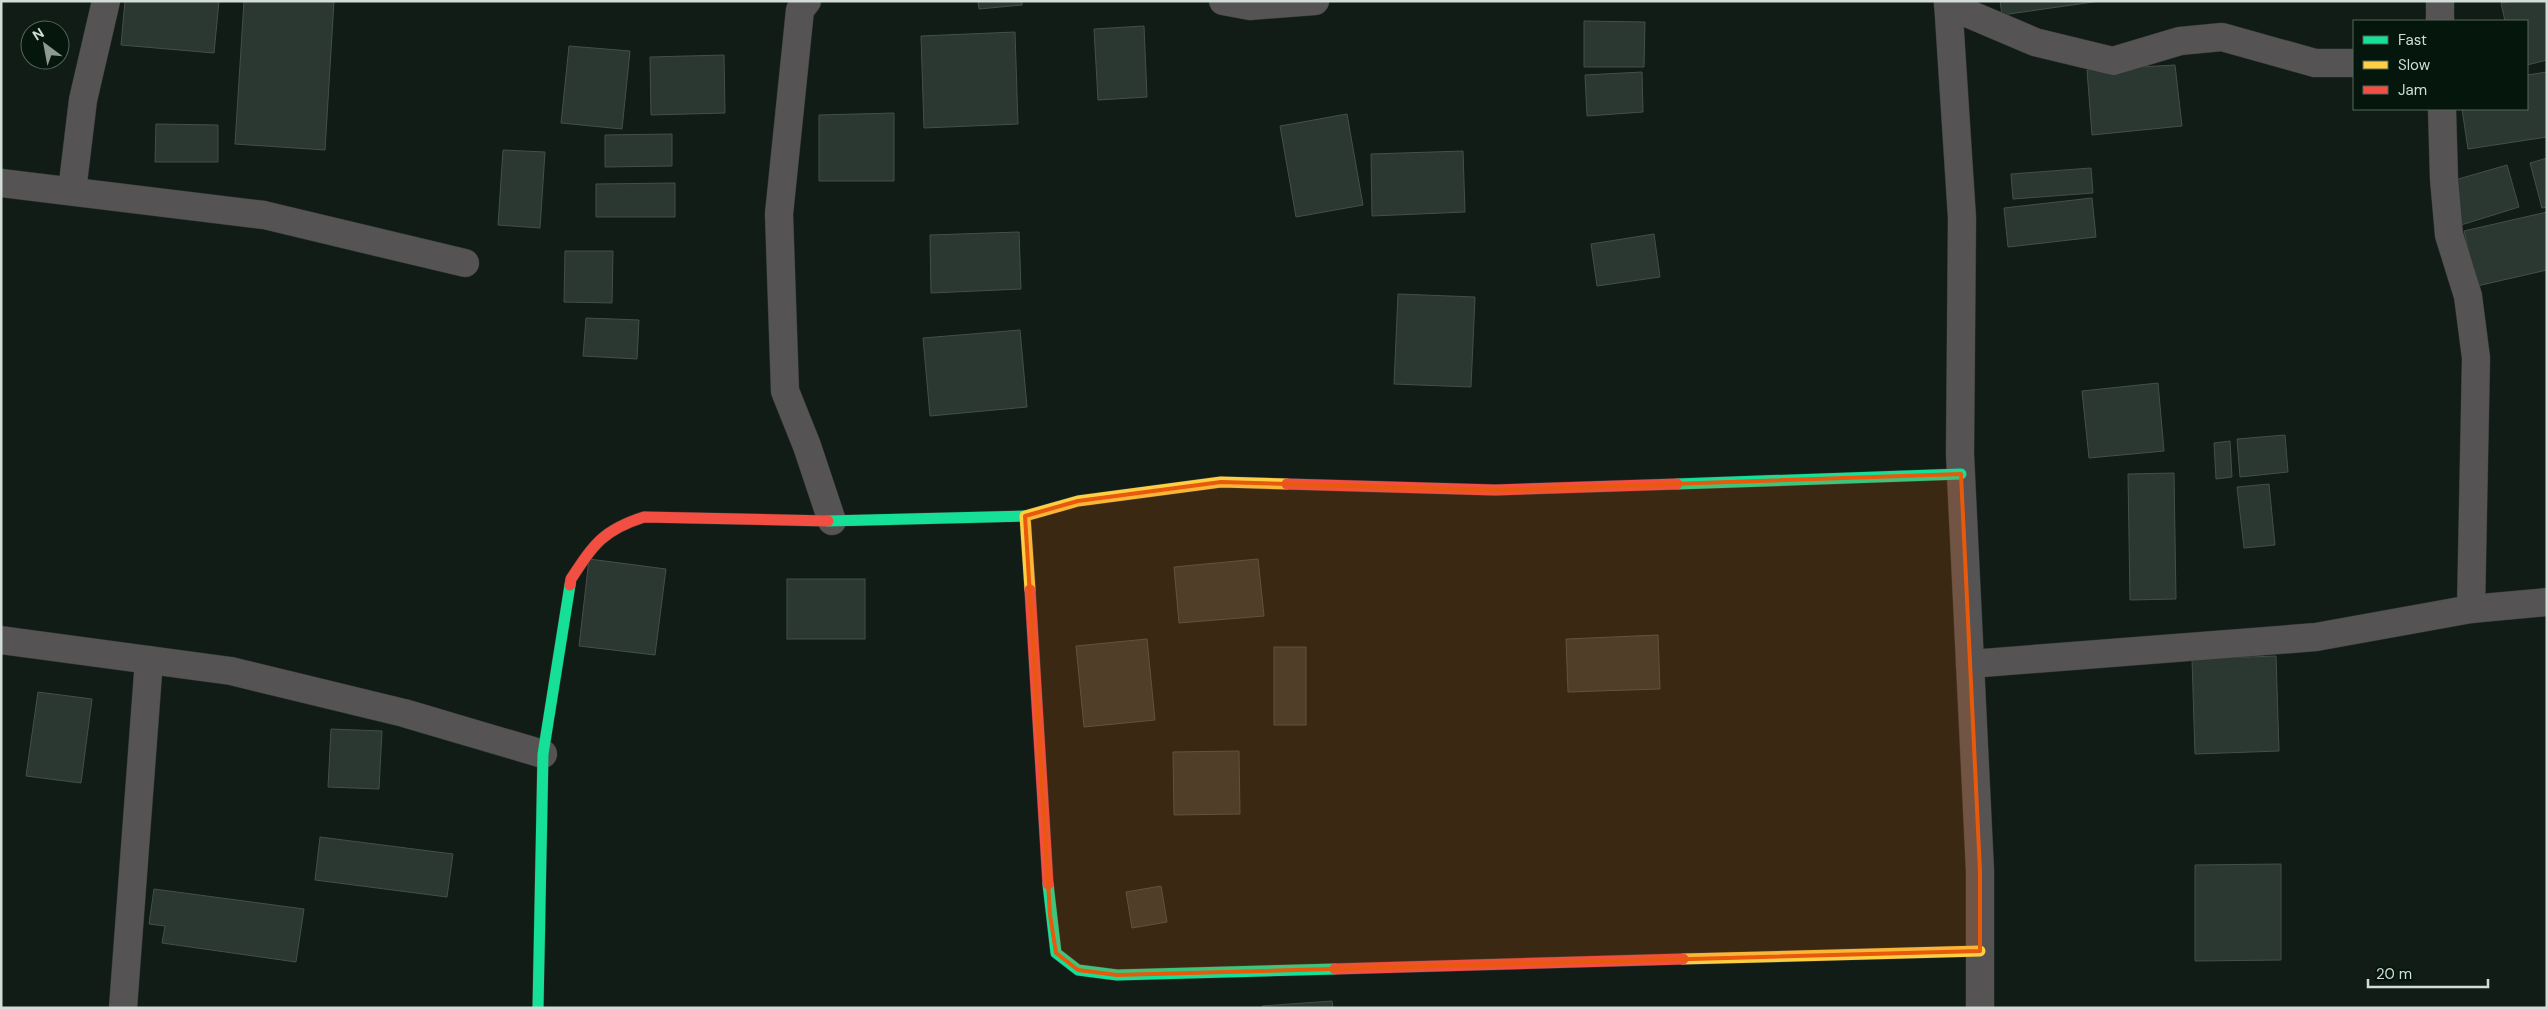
<svg xmlns="http://www.w3.org/2000/svg" width="2548" height="1009" font-family="'DM Sans',sans-serif">
<style>
.building{fill:#2b3731;stroke:#454f49}
.lines{fill:none;stroke-linecap:round;stroke-linejoin:round}
.street-casing{stroke:#2d3631;stroke-width:29}
.fast-casing{stroke:#2d3631;stroke-width:12}
.slow-casing{stroke:#2d3631;stroke-width:12}
.jam-casing{stroke:#2d3631;stroke-width:12}
.street{stroke:#555353;stroke-width:28}
.fast{stroke:#16e098;stroke-width:11}
.slow{stroke:#ffcf43;stroke-width:11}
.jam{stroke:#f24e42;stroke-width:11}
.marked{fill:#e8590c;fill-opacity:0.2;stroke:#e8590c;stroke-width:4;stroke-linejoin:round}
</style>
<rect width="100%" height="100%" fill="#111c16"/>
<g class="building">
<path d="M125 1H219L214 53 121 45Z"/>
<path d="M244 1H334L325 150 235 144Z"/>
<path d="M978 1H1022V5L979 9Z"/>
<path d="M2000 1H2100L2002 15Z"/>
<path d="M2510 1H2547V60L2527 65V21H2505L2501 3Z"/>
<path d="M1584 21 1645 22 1644 67H1584Z"/>
<path d="M1144 26 1147 97 1098 100 1094 29Z"/>
<path d="M1015 32 1018 124 924 128 921 36Z"/>
<path d="M569 46 630 51 622 129 561 123Z"/>
<path d="M724 55 725 113 651 115 650 57Z"/>
<path d="M2175 65 2182 126 2092 135 2087 70Z"/>
<path d="M1642 72 1643 112 1587 116 1585 75Z"/>
<path d="M2547 72V137L2468 149 2462 109H2527V75Z"/>
<path d="M894 113V181H819V115Z"/>
<path d="M1347 114 1363 205 1296 217 1280 126Z"/>
<path d="M156 124 218 125V162H155Z"/>
<path d="M672 134V166L605 167V135Z"/>
<path d="M503 150 545 152 540 228 498 225Z"/>
<path d="M1463 151 1465 212 1372 216 1371 154Z"/>
<path d="M2547 158V207L2542 208 2530 163Z"/>
<path d="M2507 165 2519 207 2461 225 2448 182Z"/>
<path d="M2091 168 2093 193 2013 199 2011 174Z"/>
<path d="M675 183V217H596V184Z"/>
<path d="M2092 198 2096 237 2008 247 2004 208Z"/>
<path d="M2547 212V270L2477 286 2464 231Z"/>
<path d="M1019 232 1021 289 931 293 930 235Z"/>
<path d="M1654 234 1660 277 1597 286 1591 244Z"/>
<path d="M565 251H613L612 303 564 302Z"/>
<path d="M1398 294 1475 297 1471 387 1394 384Z"/>
<path d="M586 318 639 320 637 359 583 356Z"/>
<path d="M1020 330 1027 407 930 416 923 338Z"/>
<path d="M2158 383 2164 451 2089 458 2082 391Z"/>
<path d="M2285 435 2288 472 2240 477 2237 439Z"/>
<path d="M2230 441 2232 477 2216 479 2214 443Z"/>
<path d="M2174 473 2176 599 2130 600 2128 474Z"/>
<path d="M2269 484 2275 545 2244 548 2237 487Z"/>
<path d="M589 559 666 569 655 655 579 646Z"/>
<path d="M1258 559 1264 616 1179 623 1174 567Z"/>
<rect x="787" y="579" width="78" height="60"/>
<path d="M1658 635 1660 689 1568 692 1566 639Z"/>
<path d="M1147 639 1155 720 1084 727 1076 646Z"/>
<rect x="1274" y="647" width="32" height="78"/>
<path d="M2276 656 2279 751 2195 754 2192 659Z"/>
<path d="M38 692 92 699 81 783 26 776Z"/>
<path d="M331 729 382 731 379 789 328 787Z"/>
<path d="M1239 751 1240 814 1174 815 1173 752Z"/>
<path d="M320 837 453 854 447 897 315 880Z"/>
<path d="M2281 864V960L2195 961V865Z"/>
<path d="M1161 886 1167 922 1132 928 1126 892Z"/>
<path d="M154 889 304 909 296 962 162 943 165 926 149 924Z"/>
<path d="M1332 1001 1333 1008H1262V1006Z"/>
</g>
<g class="lines">
<defs>
<g id="street">
<path d="M807 1 800 10 779 214 785 391 807 446 832 521"/>
<path d="M1223 1 1250 6 1315 1"/>
<path d="M1948 1 1962 218 1960 454 1980 871V1008"/>
<path d="M2440 1V21"/>
<path d="M1948 5 2035 42 2113 61 2180 41 2222 37 2315 63H2354"/>
<path d="M2442 109 2444 179 2449 235 2468 296 2476 358 2471 609"/>
<path d="M1 183 264 215 465 263"/>
<path d="M72 191 83 100 106 1"/>
<path d="M1 640 231 671 404 713 543 754"/>
<path d="M1970 664 2316 637 2471 609 2547 602"/>
<path d="M123 1008 149 660"/>
</g>
<g id="fast">
<path d="M1677 484 1961 474"/>
<path d="M828 521 1025 516"/>
<path d="M1048 884 1056 953 1078 970 1117 975 1335 969"/>
<path d="M538 1008 543 754 570 585"/>
</g>
<g id="slow">
<path d="M1030 590 1025 516 1078 501 1221 482 1287 484"/>
<path d="M1683 959 1980 951"/>
</g>
<g id="jam">
<path d="M1287 484 1495 490 1677 484"/>
<path d="M570 585 571 579C594 544 603 530 644 517L828 521"/>
<path d="M1030 590 1048 884"/>
<path d="M1335 969 1683 959"/>
</g>
</defs>
<use href="#street" class="street-casing"/>
<use href="#fast" class="fast-casing"/>
<use href="#slow" class="slow-casing"/>
<use href="#jam" class="jam-casing"/>
<use href="#street" class="street"/>
<use href="#fast" class="fast"/>
<use href="#slow" class="slow"/>
<use href="#jam" class="jam"/>
</g>
<path class="marked" d="M1961 474 1980 871V951L1117 975 1078 970 1056 953 1050 915 1025 516 1078 501 1221 482 1495 490Z"/>
<rect width="2548" height="1009" fill="none" stroke="#d1ddd6" stroke-width="5"/>
<rect x="2353" y="20" width="175" height="90" fill="#05170d" stroke="#57665d"/>
<rect x="2363" y="36" width="25" height="8" fill="#16e098" stroke="#57665d"/>
<text x="2398" y="45" font-size="15" fill="#d1ddd6">Fast</text>
<rect x="2363" y="61" width="25" height="8" fill="#ffcf43" stroke="#57665d"/>
<text x="2398" y="70" font-size="15" fill="#d1ddd6">Slow</text>
<rect x="2363" y="86" width="25" height="8" fill="#f24e42" stroke="#57665d"/>
<text x="2398" y="95" font-size="15" fill="#d1ddd6">Jam</text>
<g transform="translate(45 45) rotate(328)"><circle r="24" fill="#05170d" stroke="#57665d"/>
<path d="M0-4L9 19L0 12L-9 19Z" fill="#8e9993"/>
<text y="-8" font-size="14" font-weight="bold" text-anchor="middle" fill="#d1ddd6">N</text>
</g>
<path d="M2368 979v8h120v-8" fill="none" stroke="#d1ddd6" stroke-width="2.5"/>
<text x="2376" y="979" font-size="15" fill="#d1ddd6" stroke="#05170d" stroke-width="4" paint-order="stroke">20 m</text>
</svg>
